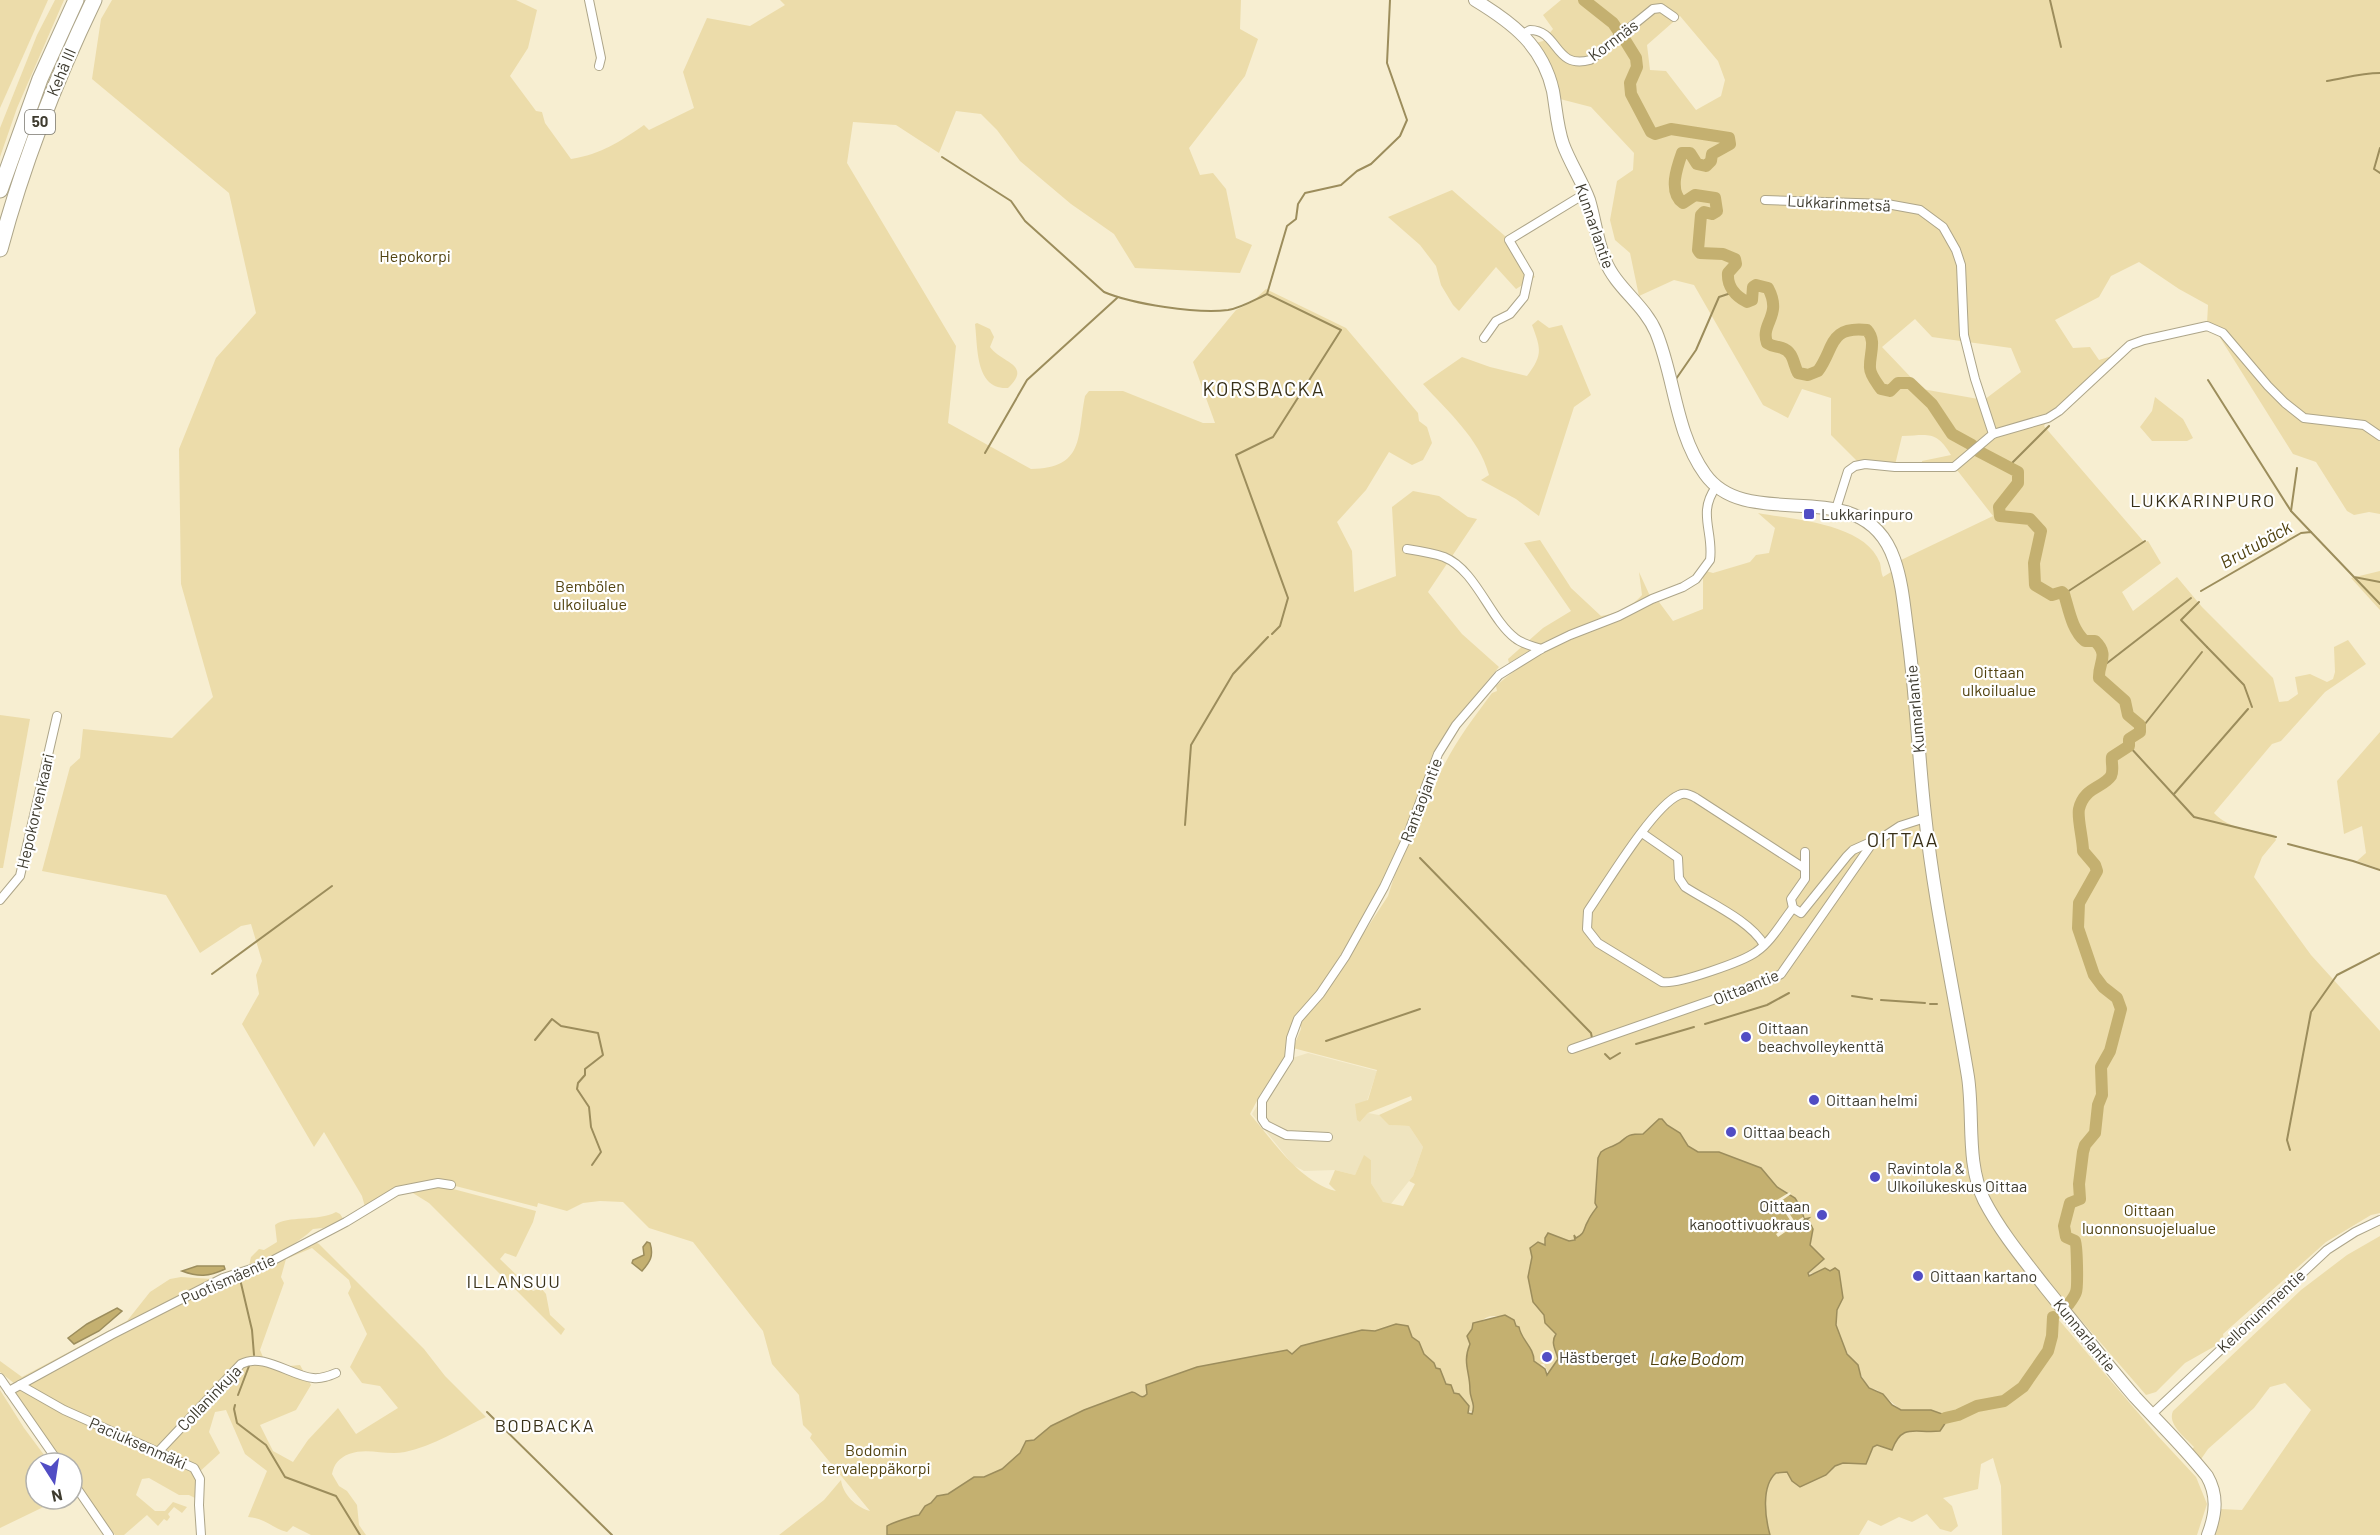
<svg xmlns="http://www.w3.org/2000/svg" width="2380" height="1535" font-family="Barlow,sans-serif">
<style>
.built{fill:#efe4bf}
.green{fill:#ecdcaa;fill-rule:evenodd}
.water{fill:#c4b070;stroke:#9c8d5c;stroke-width:1.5}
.pier{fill:#f7eed1}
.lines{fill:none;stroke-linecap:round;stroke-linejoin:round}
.stream{stroke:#9c8d5c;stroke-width:2}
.river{stroke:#c4b070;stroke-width:12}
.street-casing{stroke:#ada589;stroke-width:10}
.secondary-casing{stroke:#ada589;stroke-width:14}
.highway-casing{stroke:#ada589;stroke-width:17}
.street{stroke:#fff;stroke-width:8}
.secondary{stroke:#fff;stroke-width:12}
.highway{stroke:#fff;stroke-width:15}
.poi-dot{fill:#514dc4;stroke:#fff;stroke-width:2}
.labels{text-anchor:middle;stroke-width:4.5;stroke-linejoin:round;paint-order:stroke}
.shield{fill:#fff;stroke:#78766d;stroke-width:1.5}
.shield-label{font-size:15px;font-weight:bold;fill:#3e3b2f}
.street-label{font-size:16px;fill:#3e3b2f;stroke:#fff}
.park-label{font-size:16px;fill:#524310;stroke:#fff}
.poi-label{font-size:16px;fill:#3e3b2f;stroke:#fff;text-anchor:start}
.neighbourhood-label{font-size:18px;letter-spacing:1.5px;fill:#383018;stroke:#fff}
.water-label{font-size:18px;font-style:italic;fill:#50420f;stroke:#fff}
.quarter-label{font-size:20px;letter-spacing:1.5px;fill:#383018;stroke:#fff}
</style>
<rect width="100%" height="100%" fill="#f7eed1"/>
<path class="built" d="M1308 1053 1377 1071 1360 1122 1368 1113 1379 1115 1390 1125 1409 1126 1423 1147 1413 1176 1387 1209 1371 1183V1160L1364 1156 1355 1175 1335 1170 1304 1171 1293 1165 1252 1114 1286 1060Z"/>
<g class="green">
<path d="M0 0H48L0 108Z"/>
<path d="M55 0H64L17 108 0 157V128L37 35Z"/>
<path d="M112 0H516L537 10 528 48 510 76 536 111 542 112 545 123 571 159C602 154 619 142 644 125L649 130 694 108 683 72 707 18 750 26 785 5 780 0H1241L1240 29 1258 39 1245 76 1189 148 1200 175 1213 173 1226 189 1236 238 1252 245 1240 273 1135 268 1114 234 1071 204 1020 161 997 130 981 114 956 111 939 153 896 125 853 122 847 163 956 346 948 423 1031 469C1085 468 1077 437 1085 396L1089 391H1123L1203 423H1215L1193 362 1236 310 1252 302 1266 289 1346 328 1418 413 1419 421 1427 427 1432 443 1423 460 1412 465 1389 452 1366 490 1337 522 1352 551 1354 592 1396 576 1392 507 1413 491 1439 496 1468 517 1477 519 1428 592 1462 634 1499 667 1452 723 1433 753 1408 826 1381 888 1373 897 1372 904 1319 990 1296 1014 1293 1021 1296 1025 1286 1044 1287 1057 1261 1093 1250 1114C1274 1142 1300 1182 1336 1191L1329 1184 1335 1170 1355 1175 1364 1155 1371 1160V1183L1383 1202 1403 1206 1415 1184 1409 1181 1413 1176 1423 1147 1409 1126 1389 1125 1379 1115 1412 1100 1411 1096 1368 1113 1360 1122 1357 1120 1355 1104 1368 1100 1377 1070 1293 1048 1301 1029V1021L1350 954 1388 896 1397 868 1417 829 1425 802 1430 803C1440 761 1467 727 1492 693L1497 691 1496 686C1533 652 1580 636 1625 617 1636 612 1647 603 1659 602L1673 621 1703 609V577L1706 571 1713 573 1750 562 1756 555 1769 553 1775 528 1758 513C1794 520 1865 523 1880 563 1881 567 1881 573 1883 577L1891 572 1901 560 1993 516 1957 470 1955 464 1922 466V461L1951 455C1936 430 1929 435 1902 436L1895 465 1858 462 1831 435V398L1802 389 1788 418 1763 405 1694 285 1674 280 1639 296 1630 253 1615 240 1610 220 1617 181 1633 170 1634 153 1591 107 1560 99 1556 81 1536 43 1543 41 1553 29 1543 15 1561 0H2380V514L2369 512 2354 515 2347 511 2316 462 2293 454 2219 336 2207 324 2208 305 2179 289 2139 262 2111 276 2099 297 2055 320 2073 348 2090 347 2099 360 2112 356 2048 418 2044 426 2144 542 2148 541 2161 563 2122 592 2133 611 2177 577 2202 607 2273 678 2279 702 2288 701 2298 694 2295 677 2310 674 2327 682 2333 679 2335 672 2334 647 2348 640 2366 664 2325 692 2281 741 2272 744 2214 813C2228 829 2254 830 2274 835L2276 840 2262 857 2254 877 2311 955 2380 1031V1213L2371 1215 2326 1242 2223 1334 2224 1341 2185 1363 2156 1392 2146 1395 2067 1304 2059 1320 2157 1435 2196 1477 2207 1504 2197 1535H2002L2001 1486 1993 1458 1981 1464 1978 1489 1943 1498 1952 1506 1958 1526 1951 1532 1940 1529 1927 1514 1912 1522 1899 1517 1881 1526 1868 1520 1859 1535H1770C1765 1518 1761 1486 1776 1473L1785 1471 1811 1452 1946 1422 1945 1415 1927 1410H1901L1877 1390 1869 1388 1844 1347 1824 1341 1825 1271 1808 1274 1815 1268 1811 1270 1806 1221 1808 1217 1804 1219 1795 1198 1777 1187 1761 1168 1719 1152H1699L1600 1195 1595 1221 1584 1239 1567 1242 1552 1238 1531 1259 1557 1323 1563 1356 1549 1375 1544 1364H1541L1542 1368C1522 1352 1524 1315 1497 1316 1488 1316 1486 1317 1480 1322L1479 1412 1466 1411 1451 1387 1446 1384V1381L1440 1373 937 1535H779L824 1500 841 1480C843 1495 856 1507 870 1511L810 1438 812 1434 803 1425 799 1395 772 1364 763 1331 693 1242 649 1228 623 1202 600 1201 583 1203 567 1211 538 1203 537 1207 436 1181 365 1207 362 1196 324 1132 314 1147 242 1024 259 994 256 975 262 961 251 924 241 926 200 953 166 895 42 871 70 767 80 758 83 729 172 738 213 697 181 584 179 449 216 358 256 313 229 193 92 79 101 19ZM1680 16 1718 61 1725 80 1721 96 1696 110 1666 71 1650 70 1647 45ZM1915 319 1932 337 2011 348 2021 372 1984 400 1922 389 1882 347Z"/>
<path d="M1452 190 1513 243 1535 277 1516 289 1496 267 1459 311 1453 305 1441 285 1436 266 1420 245 1388 217Z"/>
<path d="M1538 320 1549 328 1562 325 1591 395 1574 407 1539 516 1516 499 1481 480 1489 475C1479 438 1448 412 1423 384L1462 357 1490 367 1527 376C1543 355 1541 349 1532 325Z"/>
<path d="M977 323 990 329 994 337 990 347C1001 363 1033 364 1008 388 975 390 978 347 975 324Z"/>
<path d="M2155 397 2183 419 2193 438 2187 441H2152L2140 427 2152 411Z"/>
<path d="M1540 540 1571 588 1601 616C1615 614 1633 606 1642 595L1639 572 1650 596 1623 612 1544 642 1509 663 1508 659 1543 628 1571 611 1524 543Z"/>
<path d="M2380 571V610L2351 578Z"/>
<path d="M0 715 30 719 3 868H0Z"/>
<path d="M2380 732V869L2357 861 2366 853 2362 826 2344 834 2337 781Z"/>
<path d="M438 1185 536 1211 533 1222 516 1257 505 1253 500 1259 533 1291 541 1288 546 1294 550 1315 565 1329 561 1335 429 1203 408 1190Z"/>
<path d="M336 1212 340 1214 344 1220 323 1228 313 1229C296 1245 272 1258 249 1266L251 1257 259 1249 264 1250 277 1242 275 1225C287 1215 318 1222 336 1212Z"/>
<path d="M2380 1236V1535H2213L2220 1509 2242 1510 2311 1410 2285 1383 2270 1387 2254 1408 2208 1449 2199 1462 2192 1449 2194 1447C2185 1437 2167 1424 2173 1411L2301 1290 2347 1255Z"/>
<path d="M315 1242 319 1244 424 1349 445 1376 486 1417C460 1429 433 1446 405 1452 386 1456 368 1447 349 1454 339 1458 334 1464 332 1474L339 1486 347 1491 357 1505 359 1525 366 1535H311L293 1526 287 1532C272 1528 265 1518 248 1517L267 1471 245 1454 226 1410 215 1412 209 1432 220 1453 197 1474V1499L189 1495H179L149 1478 142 1479 136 1495 155 1511H165L173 1502 187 1507 182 1513 174 1507 168 1514 170 1517 167 1521 164 1519 158 1526 147 1515 124 1535H115L72 1476V1463H63L15 1394V1391L24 1384 220 1282ZM312 1248 349 1280 351 1287 348 1293 367 1334 350 1367 362 1383 380 1386 398 1408 356 1434 338 1408 308 1440 293 1462 273 1451 260 1425 296 1410 311 1385 300 1365 290 1366 263 1357 260 1350 284 1283 281 1277 286 1259Z"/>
<path d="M181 1277 212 1279 15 1384 0 1372V1361L22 1377 127 1321 150 1292 170 1279Z"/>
<path d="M0 1390 24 1428 50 1463H36V1499H60L0 1528Z"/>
</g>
<g class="water">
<path d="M1659 1119H1662L1667 1125 1680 1133 1688 1146 1698 1152H1719L1761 1168 1777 1187 1795 1198 1802 1209 1804 1219 1809 1218 1806 1221H1809L1813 1229 1810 1245 1824 1259 1808 1273 1809 1276 1825 1268 1830 1271 1835 1268 1839 1271 1843 1298 1837 1310 1836 1325 1847 1354 1858 1365 1861 1377 1869 1388 1883 1394 1892 1405 1901 1410H1931L1945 1415 1946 1422 1940 1431C1916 1434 1902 1422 1892 1450L1877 1445 1873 1447 1866 1464 1843 1463 1835 1466 1826 1475 1800 1487 1792 1481 1787 1472 1776 1473C1761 1486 1765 1517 1770 1535H887V1526C891 1523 913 1516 919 1515L925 1506 931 1503 937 1496 948 1494 974 1477H984L1002 1469 1020 1453 1026 1441 1034 1440 1051 1426 1084 1410 1132 1392C1138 1392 1141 1401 1147 1394L1146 1385 1197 1367 1287 1350 1292 1354 1301 1346 1362 1330 1375 1331 1396 1324 1408 1326 1412 1337 1419 1342 1424 1354 1434 1363 1436 1368 1440 1369 1446 1384 1451 1385 1454 1393 1459 1394 1469 1406 1468 1413 1472 1414C1476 1403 1470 1400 1470 1390 1470 1371 1462 1363 1470 1344L1467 1336 1472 1329 1473 1323 1505 1315 1514 1320 1516 1326 1519 1327C1521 1340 1534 1347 1534 1361L1545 1369 1547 1375 1558 1359C1556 1350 1550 1343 1556 1334L1545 1323 1544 1315 1533 1302 1528 1277 1532 1257 1530 1248 1538 1242 1545 1245V1238L1548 1233 1569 1241 1575 1240 1574 1235 1576 1238C1586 1233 1583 1229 1588 1221 1590 1216 1594 1211 1597 1207L1595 1203 1598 1158 1601 1152C1606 1148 1609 1148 1615 1145 1629 1139 1621 1134 1643 1134Z"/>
<path d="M647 1242 650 1243C654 1256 650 1262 642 1271L632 1263 633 1260 644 1255 643 1247Z"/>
<path d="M197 1266H224L225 1269C209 1277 198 1277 182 1271Z"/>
<path d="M117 1308 122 1311 99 1331 74 1344 68 1338 87 1324Z"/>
</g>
<path class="pier" d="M1790 1192 1791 1194 1781 1201 1795 1222 1803 1217 1804 1219 1778 1237 1776 1234 1792 1223 1778 1202 1762 1213 1760 1210Z"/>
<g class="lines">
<g class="stream">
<path d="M2050 0 2061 47"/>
<path d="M2327 81C2345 78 2361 73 2380 73"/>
<path d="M2380 148 2374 169 2380 173"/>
<path d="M942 157 1011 201 1025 221 1104 292C1132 304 1197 314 1228 310 1241 308 1256 299 1267 294L1341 330 1273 437 1236 455 1288 598 1280 626 1272 634"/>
<path d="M1267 294 1287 226 1296 219 1298 204 1305 193 1341 185 1357 171 1371 164 1400 136 1407 120 1387 63 1390 0"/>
<path d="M1676 379 1696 350 1719 297 1734 292"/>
<path d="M2208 380 2291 511"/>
<path d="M985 453 1027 380 1117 298"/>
<path d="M2009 466 2049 426"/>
<path d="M2297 468 2291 511 2311 532"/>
<path d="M2355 578 2380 604"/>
<path d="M2201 591 2301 533 2311 532 2354 577 2380 582"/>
<path d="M2064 594 2145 541"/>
<path d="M2199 602 2181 620 2207 647"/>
<path d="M2207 647 2244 685 2252 707"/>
<path d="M2102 667 2191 598"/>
<path d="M2141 729 2202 652"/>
<path d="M2129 746 2194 817 2276 837"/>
<path d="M2174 794 2248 709"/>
<path d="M1185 825 1191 745 1233 674 1268 637"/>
<path d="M2288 844 2353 861 2380 870"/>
<path d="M1420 858 1591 1033 1592 1038"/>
<path d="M212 974 332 886"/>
<path d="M1852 996 1872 999"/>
<path d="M1881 1000 1925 1003"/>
<path d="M1930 1004H1937"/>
<path d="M1705 1024 1767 1005 1789 993"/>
<path d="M535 1040 552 1019 561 1026 598 1033 603 1055 585 1069V1075L578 1083 577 1089 589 1107 591 1127 601 1152 592 1165"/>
<path d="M1326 1041 1420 1009"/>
<path d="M1636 1044 1694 1027"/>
<path d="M1605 1054 1610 1059 1620 1053"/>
<path d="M2290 1150 2287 1140 2311 1012 2337 975 2380 953"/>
<path d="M240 1279 252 1330 254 1355"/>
<path d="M238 1395 249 1366"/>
<path d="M235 1405 234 1409 237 1423 266 1445 285 1477 336 1496 360 1535"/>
<path d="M487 1412 612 1535"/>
</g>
<g class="river">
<path d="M1584 0 1613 23 1619 32"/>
<path d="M1623 37 1636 58 1637 67 1630 83 1631 94 1651 132 1655 134 1671 129 1729 138 1730 144 1712 154 1711 161 1706 166 1697 164 1690 153H1682C1677 167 1668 192 1683 203L1695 195 1715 198 1717 211 1712 214 1704 212 1701 215 1698 250 1700 253 1723 254 1735 259 1736 264 1728 273C1727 286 1735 296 1747 302L1752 300 1753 287 1756 285 1768 288C1783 316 1760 323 1767 343 1773 347 1776 346 1782 348 1794 352 1793 364 1798 373L1808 375 1818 371C1835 348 1828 326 1867 330 1877 341 1869 355 1870 368 1870 375 1877 383 1881 389L1890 391 1898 383H1910L1932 404 1952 434 1972 445"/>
<path d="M1978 451 2018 472V483L1999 507 2000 516 2030 519 2041 531 2034 563 2035 585 2052 595 2062 592 2064 594C2069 610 2072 630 2085 641H2095C2110 655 2098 663 2099 678L2125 701 2128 715 2140 725V732L2129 739V746L2112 757C2111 763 2114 770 2111 776 2103 788 2084 787 2079 809 2077 818 2083 839 2083 851L2095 865 2097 871 2079 903 2078 928 2094 975 2103 987 2117 998 2121 1009 2110 1051 2101 1067 2102 1095 2098 1105 2095 1133 2085 1145 2083 1152 2079 1184 2080 1199 2070 1203 2064 1226 2066 1237 2075 1241C2077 1244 2078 1287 2076 1292 2075 1296 2071 1301 2068 1305"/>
<path d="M1945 1418 1958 1415 1977 1406 2004 1401 2023 1387 2048 1351 2052 1336 2053 1317"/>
</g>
<defs>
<g id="street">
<path d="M589 0 601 58 599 66"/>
<path d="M1523 34 1530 30C1559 30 1554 70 1590 60L1653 9 1661 8 1674 17"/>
<path d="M1765 200 1887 204 1920 210 1943 227 1956 250 1961 265 1964 335 1975 379 1993 434"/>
<path d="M1484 338 1496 321 1510 314 1524 297 1529 274 1509 240 1586 193"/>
<path d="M1836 509 1848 471 1855 466 1865 464 1895 467H1954L1993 434 2048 418 2059 411 2130 345 2144 340 2207 326 2223 333 2268 386 2285 403 2304 418 2364 425 2380 436"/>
<path d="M1407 549C1420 551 1433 553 1444 557 1476 570 1490 619 1515 638 1522 644 1533 646 1541 649"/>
<path d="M1642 833 1678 858 1679 878 1685 887C1708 902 1751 921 1764 945"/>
<path d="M1805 852V879L1791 899 1793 908 1801 913 1847 856 1853 850 1873 841"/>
<path d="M0 900 20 876 57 716"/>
<path d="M1793 908C1782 922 1771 942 1756 952 1744 961 1677 985 1662 982L1598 943 1587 929 1588 911C1606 885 1653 806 1679 795 1684 792 1691 795 1696 798L1804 868"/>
<path d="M1572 1049 1770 980 1781 974 1871 845 1900 826 1925 818"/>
<path d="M1328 1137 1286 1135 1266 1125 1262 1119V1101L1289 1058 1291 1038 1298 1019 1320 994 1345 957 1384 887 1405 842 1438 754 1456 725 1499 675 1541 649 1570 635 1619 616 1652 599 1683 587 1696 579 1710 560C1714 532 1697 513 1716 487"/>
<path d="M0 1378 59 1463"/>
<path d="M20 1385 64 1410 194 1468 200 1479 199 1505 201 1535"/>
<path d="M9 1391 111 1335 223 1278 264 1265 346 1222 397 1191 438 1183 451 1185"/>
<path d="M2152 1414 2327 1250 2355 1232 2380 1220"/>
<path d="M158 1452 241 1364C263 1352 291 1376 313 1378 322 1379 329 1376 336 1373"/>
<path d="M72 1481 109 1535"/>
</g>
<path id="secondary" d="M1475 0C1513 23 1543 46 1553 91 1556 108 1557 127 1563 144 1570 163 1582 181 1589 200 1595 220 1597 241 1605 260 1616 288 1644 304 1656 332 1675 378 1675 432 1705 474 1749 536 1863 469 1894 559 1902 581 1904 606 1907 629 1916 691 1918 753 1925 815 1934 901 1954 991 1968 1077 1974 1117 1966 1163 1984 1200 2000 1231 2024 1260 2045 1287 2075 1324 2104 1361 2135 1397 2159 1423 2185 1448 2207 1476 2218 1495 2216 1514 2208 1535"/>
<g id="highway">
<path d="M0 190 40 79 76 0"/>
<path d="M0 249C23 163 55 81 94 0"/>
</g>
</defs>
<use href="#street" class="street-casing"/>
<use href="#secondary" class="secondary-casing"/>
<use href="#highway" class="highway-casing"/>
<use href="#street" class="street"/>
<use href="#secondary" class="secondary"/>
<use href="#highway" class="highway"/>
</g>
<g class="poi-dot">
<rect x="1803" y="508" width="12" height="12" rx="3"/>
<circle cx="1746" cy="1037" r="6"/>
<circle cx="1814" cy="1100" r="6"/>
<circle cx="1731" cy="1132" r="6"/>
<circle cx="1875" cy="1177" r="6"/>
<circle cx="1822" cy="1215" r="6"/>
<circle cx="1918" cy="1276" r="6"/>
<circle cx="1547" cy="1357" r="6"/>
</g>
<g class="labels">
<rect class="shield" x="25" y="110" width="30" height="24" rx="4.5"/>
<g class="shield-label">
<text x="40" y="127">50</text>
</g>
<g class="street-label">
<text transform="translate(1613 40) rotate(-37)" y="6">Kornnäs</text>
<text transform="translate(61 72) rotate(-67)" y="6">Kehä III</text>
<text transform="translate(1839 203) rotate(3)" y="6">Lukkarinmetsä</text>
<text transform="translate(1595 226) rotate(71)" y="6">Kunnarlantie</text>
<text transform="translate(1915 709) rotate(-95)" y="6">Kunnarlantie</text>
<text transform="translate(1421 800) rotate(-69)" y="6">Rantaojantie</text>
<text transform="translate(35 811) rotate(-77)" y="6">Hepokorvenkaari</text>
<text transform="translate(1746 987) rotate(-22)" y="6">Oittaantie</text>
<text transform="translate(228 1279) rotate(-24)" y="6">Puotismäentie</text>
<text transform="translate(2261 1311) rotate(-43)" y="6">Kellonummentie</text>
<text transform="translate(2085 1335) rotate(51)" y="6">Kunnarlantie</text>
<text transform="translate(209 1398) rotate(-46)" y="6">Collaninkuja</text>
<text transform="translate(138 1443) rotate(24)" y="6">Paciuksenmäki</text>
</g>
<g class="park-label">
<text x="415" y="262">Hepokorpi</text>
<text x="590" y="592">Bembölen<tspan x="590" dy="18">ulkoilualue</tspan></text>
<text x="1999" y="678">Oittaan<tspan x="1999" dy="18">ulkoilualue</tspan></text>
<text x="2149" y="1216">Oittaan<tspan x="2149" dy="18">luonnonsuojelualue</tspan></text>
<text x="876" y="1456">Bodomin<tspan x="876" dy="18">tervaleppäkorpi</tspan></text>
</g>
<g class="poi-label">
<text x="1821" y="520">Lukkarinpuro</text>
<text x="1758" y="1034">Oittaan<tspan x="1758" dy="18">beachvolleykenttä</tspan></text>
<text x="1826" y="1106">Oittaan helmi</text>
<text x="1743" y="1138">Oittaa beach</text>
<text x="1887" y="1174">Ravintola &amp;<tspan x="1887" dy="18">Ulkoilukeskus Oittaa</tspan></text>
<text x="1810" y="1212" text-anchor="end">Oittaan<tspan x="1810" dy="18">kanoottivuokraus</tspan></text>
<text x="1930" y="1282">Oittaan kartano</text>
<text x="1559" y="1363">Hästberget</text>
</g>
<g class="neighbourhood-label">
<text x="2203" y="507">LUKKARINPURO</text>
<text x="514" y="1288">ILLANSUU</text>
<text x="545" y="1432">BODBACKA</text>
</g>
<g class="water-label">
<text transform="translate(2256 545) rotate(-29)" y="6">Brutubäck</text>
<text x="1697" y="1365">Lake Bodom</text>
</g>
<g class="quarter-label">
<text x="1264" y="396">KORSBACKA</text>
<text x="1903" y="847">OITTAA</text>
</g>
</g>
<g transform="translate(54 1481) rotate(168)"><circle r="28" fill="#ffffff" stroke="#b2b1ac" stroke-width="1.5"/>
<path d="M0-4.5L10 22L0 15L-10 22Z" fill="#514dc4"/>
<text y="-9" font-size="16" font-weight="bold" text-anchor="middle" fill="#3e3b2f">N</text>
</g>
</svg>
